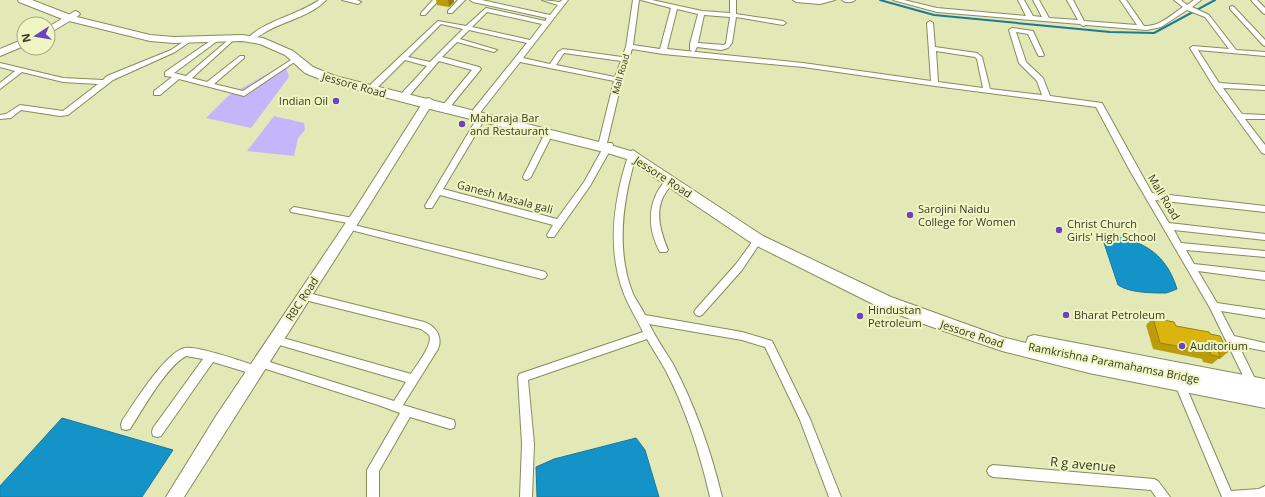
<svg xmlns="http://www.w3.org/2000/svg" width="1265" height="497" font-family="'Open Sans',sans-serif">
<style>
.green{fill:#c5b6fc}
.water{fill:#1493c8;stroke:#1e7897}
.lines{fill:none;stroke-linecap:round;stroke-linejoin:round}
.stream{stroke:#1e7897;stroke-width:2}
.street-casing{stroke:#868c5d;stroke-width:2}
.secondary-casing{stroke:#868c5d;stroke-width:2}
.primary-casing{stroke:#868c5d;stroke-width:2}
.street{fill:#fff;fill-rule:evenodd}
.secondary{fill:#fff;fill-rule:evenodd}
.primary{fill:#fff;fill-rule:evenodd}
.wall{fill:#bb9c0c}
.shaded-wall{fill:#987f0a}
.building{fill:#d9b50e;stroke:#987f0a}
.poi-dot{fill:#6b43bc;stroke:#eff6c3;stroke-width:1.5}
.labels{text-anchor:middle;stroke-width:4;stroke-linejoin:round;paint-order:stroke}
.far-street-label{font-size:9px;fill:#373925;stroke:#eff6c3}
.street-label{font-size:11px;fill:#373925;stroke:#eff6c3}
.poi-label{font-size:11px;fill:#373925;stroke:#eff6c3;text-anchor:start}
.near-street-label{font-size:13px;fill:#373925;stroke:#eff6c3}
</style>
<rect width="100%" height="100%" fill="#e2e9b6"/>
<g class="green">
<path d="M285 64 289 77 251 128 206 118 228 96Z"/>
<path d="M274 116 304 123 305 130 298 138 294 156 247 151Z"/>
</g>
<g class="water">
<path d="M1101 234C1139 239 1165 250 1177 289 1174 290 1170 292 1166 293 1152 293 1130 293 1118 285Z"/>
<path d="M62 418 173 450 142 497H0V486Z"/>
<path d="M636 438 645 450 659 497H537L536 467 554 459Z"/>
</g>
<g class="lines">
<path class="stream" d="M880 0 934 15 1110 32 1154 33 1215 0"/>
<defs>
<g id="street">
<path d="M319 0H326C312 15 289 20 271 29 264 32 256 40 249 39L248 38C264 21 298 15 319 0Z"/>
<path d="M342 0H357L361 2 358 4Z"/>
<path d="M433 0H439L425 15H421V13Z"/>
<path d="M458 0H465L452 13H448V11Z"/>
<path d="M470 0H482L550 15 558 5 542 0 560 2 562 0H568L523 58 550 64 558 52 563 49 622 57 626 47 633 0H639L633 45 660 49 671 8 641 0H652L702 11 730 13V0H736V14L783 21 786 23 783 25 736 17 732 43 728 48 721 50 697 47 695 51 693 52 690 50V44L698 14 677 9 667 49 803 63 931 81 927 23 930 21 933 23 935 47 977 53 982 57 990 89 1042 95 1037 81 1019 63 1009 30 1012 28 1033 31 1044 55 1043 56H1039L1038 55 1028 34 1016 32 1026 62 1043 78 1050 96 1102 103 1152 193 1265 206V212L1155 200 1169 223 1265 234V240L1174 230 1181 243 1265 251V257L1186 250 1194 264 1265 272V280L1198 271 1217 303 1265 310V318L1221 311 1234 336 1265 343V351L1239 346 1258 385 1257 388 1253 390 1249 388 1210 308 1129 169 1096 107 935 86 803 67 663 54 632 49 622 80 607 143H612L613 145 590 186 554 237H548L547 235 553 225 440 195 432 208H426L425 206 426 204 479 115H482L486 117 443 189 557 219 584 182 603 148H599L598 146 614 81 520 62 479 114H473V110L527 43 469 30 460 39 497 50 494 52 457 42 442 57 479 67 481 69 450 107H447L443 105 472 70 439 61 408 97H405L401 95 402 93 427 66 405 60 377 88H371V84L438 21 466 26 486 8 545 21 547 18 473 2ZM487 12 542 24 530 40 472 27ZM704 15 730 17 726 43 724 45 698 43ZM441 24 463 29 430 62 408 57ZM936 51 975 57 977 59 983 88 938 82ZM564 53 621 61 615 77 556 65Z"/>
<path d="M793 0H835L820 4 796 2Z"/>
<path d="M842 0H855C852 3 845 3 842 0Z"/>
<path d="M893 0H904L937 8 1026 16 1018 0H1024L1033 16 1042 17 1033 0H1039L1049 18 1078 20 1067 0H1073L1084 21 1137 25 1120 0H1126L1144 26C1159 27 1171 15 1183 7L1174 0H1181L1187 5 1194 0H1201L1192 7 1209 15 1236 50 1265 52V56L1198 50 1219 83 1265 86V90L1223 88 1242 114 1265 115V119H1245L1265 145V154L1262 153 1214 87 1190 48 1193 46 1229 49 1205 17 1187 10 1161 27 1147 30 1086 25 1083 26 1080 24 937 12Z"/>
<path d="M1251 0H1257L1265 8V14L1263 13Z"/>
<path d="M1232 6 1234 7 1265 40V46L1263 45 1230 9V7Z"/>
<path d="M234 35 237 37 236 38 192 78 207 82 240 56H244V58L214 84 243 91 294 58 296 57 299 59 244 96 179 79 160 95H154V91L172 77 165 76V72L216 37H220V39L174 73 186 76Z"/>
<path d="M189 38 192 40 191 41 175 52 113 80 68 115 60 116 21 110 11 118 0 119V115L6 114 20 105 63 111 98 84 63 82 22 72 0 89V83L15 71 0 67V63L63 78 103 80 107 76 171 50Z"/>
<path d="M549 130 553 133 531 177 527 180 524 179 523 177 545 133Z"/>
<path d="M633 150 637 153C623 198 615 249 633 294 637 302 642 308 645 315L742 332 772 341 810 419 841 497H829L800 420 765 347 742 340 649 324C656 338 665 351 673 364 695 406 711 451 722 497H710C700 453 686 410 666 371 660 360 653 350 647 339L528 380 534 444 532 497H520L522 444 518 377 519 374 643 332C637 319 629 307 624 294 606 248 614 198 629 153Z"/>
<path d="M670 178 674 181C671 186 666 191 663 197 655 214 661 233 668 250L666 252H660C649 232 647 209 659 189 662 185 665 180 670 178Z"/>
<path d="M294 207 353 218 357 221 353 224 291 212 290 210Z"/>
<path d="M350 224 542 271 545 272 547 275 545 278 542 279 347 229 346 227 347 225Z"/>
<path d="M758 237 762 240 742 270 702 315 699 316 696 315 694 312 696 309 736 264 755 238Z"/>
<path d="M304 292 424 322C436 326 443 337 438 349L403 405 450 419 454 420 455 424 454 428 450 429 410 417 379 471V497H367V470L400 413 378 405 260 367 261 370 260 373 256 375 213 362 161 436 157 437 153 436 152 432 153 428 203 359 186 356C166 367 143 409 130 429L126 430 122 429 121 425 122 421C133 405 166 351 185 348 198 346 241 361 256 366L255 363 256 360 260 359 394 401 406 382 276 344 272 343 271 340 272 337 276 336 411 374C415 367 434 344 429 335 427 333 424 331 421 329L301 299 299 296 301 293Z"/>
<path d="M1179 377 1183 379 1184 382 1231 491 1259 489 1265 486V497H1222L1174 382 1175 379Z"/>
<path d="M993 465 1154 479 1158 481 1170 497H1156L1151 490 993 477 989 475 987 471 989 467Z"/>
</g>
<g id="secondary">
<path d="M75 11 78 12 80 14 78 16 48 34V27Z"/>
<path d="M24 39V46L0 56V49Z"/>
<path d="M429 98 434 101 365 212 184 497H166L216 416 357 206 425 99Z"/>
</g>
<path id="primary" d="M18 0H32L73 16 150 35 174 37 242 35 263 38 293 51 313 67 335 76 607 144 637 153 763 236 891 297 1002 337 1026 343 1028 337 1034 335 1265 379V408L1089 373 1002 351 915 321 879 307 753 244 627 159 604 152 426 108 327 82 305 73 285 55 260 44 242 41 174 43 150 41 65 20 19 2Z"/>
</defs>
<use href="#street" class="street-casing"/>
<use href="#secondary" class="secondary-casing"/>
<use href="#primary" class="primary-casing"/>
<use href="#street" class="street"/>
<use href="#secondary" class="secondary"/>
<use href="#primary" class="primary"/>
</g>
<g class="wall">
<path d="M436 0H454V2L449 7 437 5Z"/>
<path d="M1153 318 1176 326 1210 334 1228 352 1220 359H1218L1212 364 1203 362 1202 359 1153 349 1146 325Z"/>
</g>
<path class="shaded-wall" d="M448 0H454V2L449 7Z"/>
<path class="building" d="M1153 318 1174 322 1176 326 1209 332 1210 334 1220 336 1228 352 1218 350 1220 357 1211 355 1210 352 1160 343Z"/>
<g class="poi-dot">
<circle cx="336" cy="101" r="4"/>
<circle cx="462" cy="124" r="4"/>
<circle cx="910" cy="215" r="4"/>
<circle cx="1059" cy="230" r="4"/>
<circle cx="1066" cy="315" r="4"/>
<circle cx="860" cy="316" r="4"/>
<circle cx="1182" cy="346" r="4"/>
</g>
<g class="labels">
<g class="far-street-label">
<text transform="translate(621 74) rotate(-74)" y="3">Mall Road</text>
</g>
<g class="street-label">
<text transform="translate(354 85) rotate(16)" y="4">Jessore Road</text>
<text transform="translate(663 177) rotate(33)" y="4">Jessore Road</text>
<text transform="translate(505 197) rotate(15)" y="4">Ganesh Masala gali</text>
<text transform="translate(1164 197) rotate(59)" y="4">Mall Road</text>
<text transform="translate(302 299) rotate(-57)" y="4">RBC Road</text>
<text transform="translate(972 334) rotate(18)" y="4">Jessore Road</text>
<text transform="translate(1114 363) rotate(11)" y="4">Ramkrishna Paramahamsa Bridge</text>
</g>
<g class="poi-label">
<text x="328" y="105" text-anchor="end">Indian Oil</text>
<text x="470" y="122">Maharaja Bar<tspan x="470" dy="13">and Restaurant</tspan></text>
<text x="918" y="213">Sarojini Naidu<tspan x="918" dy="13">College for Women</tspan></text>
<text x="1067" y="228">Christ Church<tspan x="1067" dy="13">Girls' High School</tspan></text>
<text x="868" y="314">Hindustan<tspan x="868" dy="13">Petroleum</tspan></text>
<text x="1074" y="319">Bharat Petroleum</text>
<text x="1190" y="350">Auditorium</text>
</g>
<g class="near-street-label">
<text transform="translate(1083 464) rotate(5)" y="5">R g avenue</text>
</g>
</g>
<g transform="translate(36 36) rotate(258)"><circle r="19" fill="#eff6c3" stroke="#a5aa84"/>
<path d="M0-3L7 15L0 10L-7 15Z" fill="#6b43bc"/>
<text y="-6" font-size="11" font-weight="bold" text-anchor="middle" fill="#373925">N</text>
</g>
</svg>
